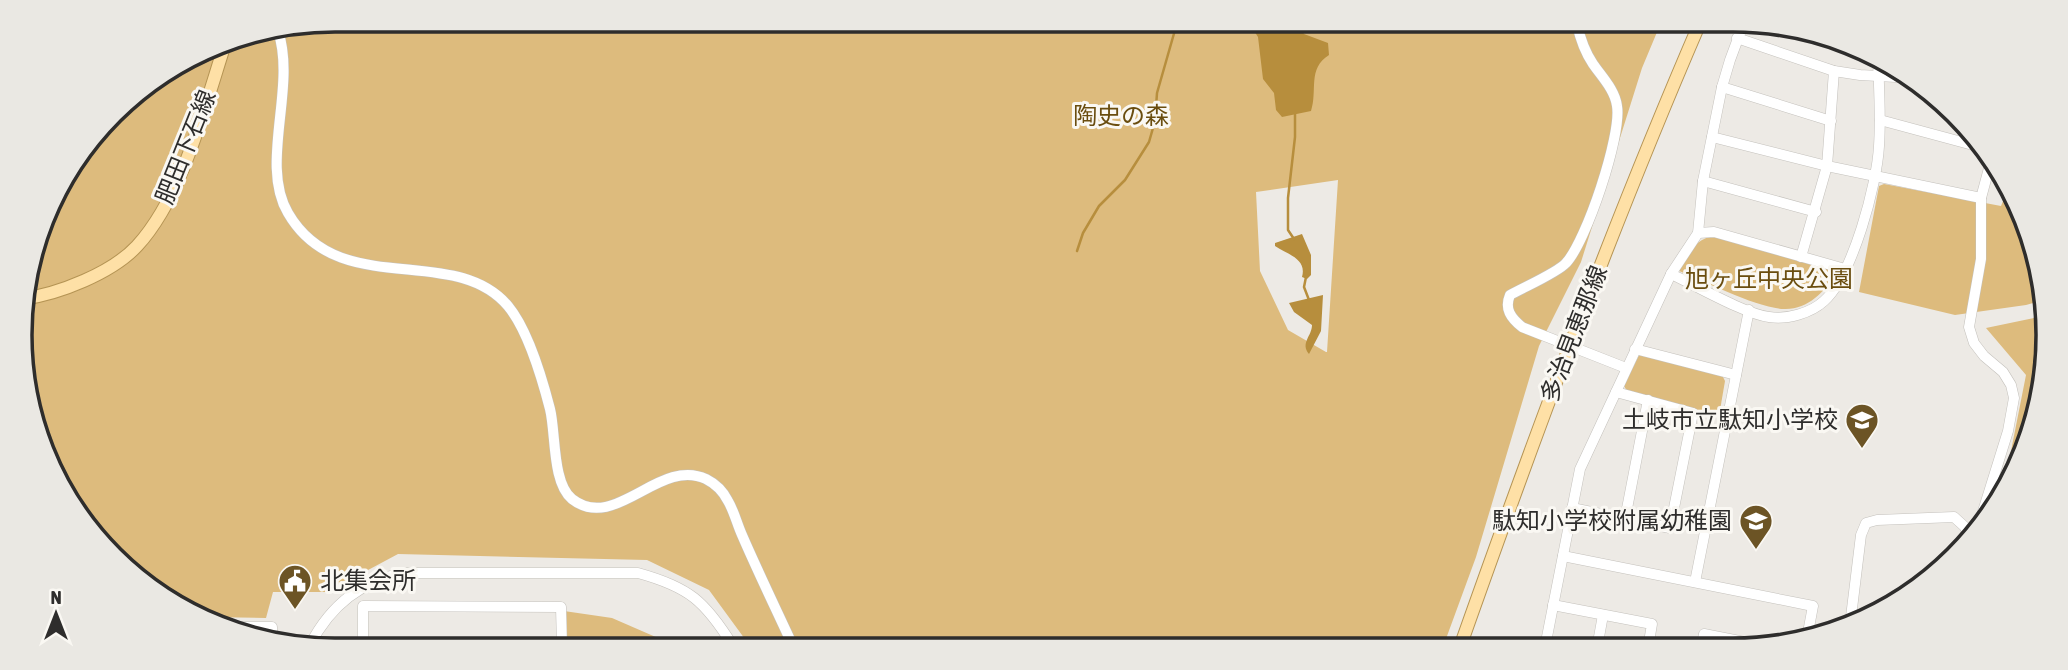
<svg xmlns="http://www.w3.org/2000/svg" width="2068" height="670" font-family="'Asap Condensed','Noto Sans JP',sans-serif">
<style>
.green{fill:#ddbb7d;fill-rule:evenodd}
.water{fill:#b78e3d}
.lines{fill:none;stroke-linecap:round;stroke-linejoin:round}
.stream{stroke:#b78e3d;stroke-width:2.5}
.minor-casing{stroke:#c4c1bc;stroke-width:11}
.major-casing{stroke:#b59454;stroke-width:14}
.minor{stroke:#fff;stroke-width:10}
.major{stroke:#fee0a6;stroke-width:12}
.labels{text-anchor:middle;stroke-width:6;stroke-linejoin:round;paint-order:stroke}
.park-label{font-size:24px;fill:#6a4d0f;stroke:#faf8f3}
.street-label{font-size:24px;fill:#2e2d2c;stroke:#faf8f3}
.poi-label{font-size:24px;fill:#2e2d2c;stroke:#faf8f3;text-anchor:end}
.rim{fill:none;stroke:#2e2d2c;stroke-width:3.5}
</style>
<rect width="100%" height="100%" fill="#edeae5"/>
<g class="green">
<path d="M335 19 1660 25 1642 68 1581 262 1539 346 1476 557 1443 647 750 646 709 590 647 560 398 554 327 592H273L266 618 207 617 160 598 73 511 30 416 22 294 52 195 127 98 215 43ZM1338 180 1327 352H1326L1288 330 1260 271 1256 192Z"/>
<path d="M1884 184 2001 206 2008 189 2043 274V300L2026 305 1955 315 1859 292 1879 186Z"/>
<path d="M1715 236 1833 269 1835 274C1825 292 1807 310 1784 309 1757 308 1704 281 1677 270 1687 255 1695 238 1715 236Z"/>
<path d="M2043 316V397L2007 493 1996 506 2011 451 2026 375 1986 328Z"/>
<path d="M1639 355 1722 375 1725 381 1719 416 1627 391 1624 386Z"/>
<path d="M564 611 612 618 658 638 653 645H564Z"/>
</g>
<g class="water">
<path d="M1249 23H1298L1304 34 1328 43 1329 55C1307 69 1318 90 1311 111L1282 117 1276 110 1274 93 1263 79 1258 37Z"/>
<path d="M1302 234 1311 255V275L1307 279 1302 277C1307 259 1289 255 1275 246V243Z"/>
<path d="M1323 295 1321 331 1309 354C1300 343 1312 336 1312 325L1294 312 1289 303Z"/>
</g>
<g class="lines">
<g class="stream">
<path d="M1294 239 1288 230V198L1295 137V112"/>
<path d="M1077 251 1083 233 1099 206 1125 180 1149 142 1155 121 1157 93 1177 23"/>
<path d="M1306 277 1304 287 1309 300"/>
</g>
<defs>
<g id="minor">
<path d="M1577 24C1580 38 1585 52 1593 64 1602 77 1615 90 1617 106 1622 135 1586 242 1566 263 1557 273 1524 287 1510 295 1504 309 1511 318 1522 327L1626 368"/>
<path d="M278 31C297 87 259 164 288 213 339 301 454 242 508 306 528 330 542 378 550 409 556 433 552 483 572 499 615 533 659 457 706 479 716 484 723 491 728 501 734 511 737 524 742 535 758 572 776 609 793 646"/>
<path d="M1737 38 1834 71 1860 75 1914 78"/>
<path d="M1722 87 1831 121"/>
<path d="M1880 120 1984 148"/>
<path d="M1712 137 1827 166 1981 198"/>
<path d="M1703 181 1816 212"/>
<path d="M1698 233 1714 232 1845 269"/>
<path d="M1801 257 1827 166 1834 71"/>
<path d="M1671 274C1695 285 1745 314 1769 317 1787 320 1811 313 1824 301 1853 275 1877 184 1879 146 1881 117 1879 88 1878 60"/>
<path d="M1635 349 1736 375"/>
<path d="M1572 508 1670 528 1693 413 1616 392"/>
<path d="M1625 519 1648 400"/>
<path d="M1979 528 1980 521 2008 431 2014 398 2011 385 2003 372 1984 356 1974 343 1969 327 1981 259V198L1992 157"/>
<path d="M1563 556 1813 606 1807 638"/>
<path d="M1695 582 1749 310"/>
<path d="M1553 605 1652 624 1648 648"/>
<path d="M1850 625 1861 535 1866 523 1877 520 1954 517 1965 527 1970 540"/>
<path d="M230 627H272V644"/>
<path d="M310 645C330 606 360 581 404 573H638C689 587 705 601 733 646"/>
<path d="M363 645V606L561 607 562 645"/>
<path d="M1545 647 1580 469 1671 274 1698 233 1703 181 1722 87 1730 60 1743 25"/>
<path d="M1597 648 1603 615"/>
<path d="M1701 648 1704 634 1775 648"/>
</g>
<g id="major">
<path d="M22 299C59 294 112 273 137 246 183 196 205 105 226 41"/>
<path d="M1460 647C1534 438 1611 229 1699 25"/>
</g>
</defs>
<use href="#minor" class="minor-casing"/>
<use href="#major" class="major-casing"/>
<use href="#minor" class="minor"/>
<use href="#major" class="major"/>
</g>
<defs>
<symbol id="school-pin" viewBox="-11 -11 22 30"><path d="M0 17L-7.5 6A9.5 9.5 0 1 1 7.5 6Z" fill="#6c5425" stroke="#faf8f3"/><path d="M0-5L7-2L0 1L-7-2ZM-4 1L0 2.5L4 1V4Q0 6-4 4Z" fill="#fff"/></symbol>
<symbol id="civic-pin" viewBox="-11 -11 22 30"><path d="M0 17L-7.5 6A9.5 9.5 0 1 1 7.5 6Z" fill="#6c5425" stroke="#faf8f3"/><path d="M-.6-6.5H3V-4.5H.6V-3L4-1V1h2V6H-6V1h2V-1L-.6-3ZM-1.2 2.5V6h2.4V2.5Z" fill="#fff"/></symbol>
</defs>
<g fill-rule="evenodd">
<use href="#school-pin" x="1843" y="401" width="38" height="52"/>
<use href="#school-pin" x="1737" y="502" width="38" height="52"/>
<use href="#civic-pin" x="276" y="562" width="38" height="52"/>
</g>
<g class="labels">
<g class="park-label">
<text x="1121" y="124">陶史の森</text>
<text x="1769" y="287">旭ヶ丘中央公園</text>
</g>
<g class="street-label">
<text transform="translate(186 147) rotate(-68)" y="8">肥田下石線</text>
<text transform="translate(1574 334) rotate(-69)" y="8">多治見恵那線</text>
</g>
<g class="poi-label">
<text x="1838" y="428">土岐市立駄知小学校</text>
<text x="1732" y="529">駄知小学校附属幼稚園</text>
<text x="320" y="589" text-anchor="start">北集会所</text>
</g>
</g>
<path d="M0 0H2068V670H0ZM335 32H1733A303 303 0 0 1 2036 335V335A303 303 0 0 1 1733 638H335A303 303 0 0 1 32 335V335A303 303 0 0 1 335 32Z" fill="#eae8e3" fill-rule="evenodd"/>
<path class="rim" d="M335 32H1733A303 303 0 0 1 2036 335V335A303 303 0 0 1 1733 638H335A303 303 0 0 1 32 335V335A303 303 0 0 1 335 32Z"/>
<g transform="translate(56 614)" stroke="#faf8f3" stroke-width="5" paint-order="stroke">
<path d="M0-5L12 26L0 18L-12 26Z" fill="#2e2d2c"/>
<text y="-10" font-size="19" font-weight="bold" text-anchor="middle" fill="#2e2d2c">N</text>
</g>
</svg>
